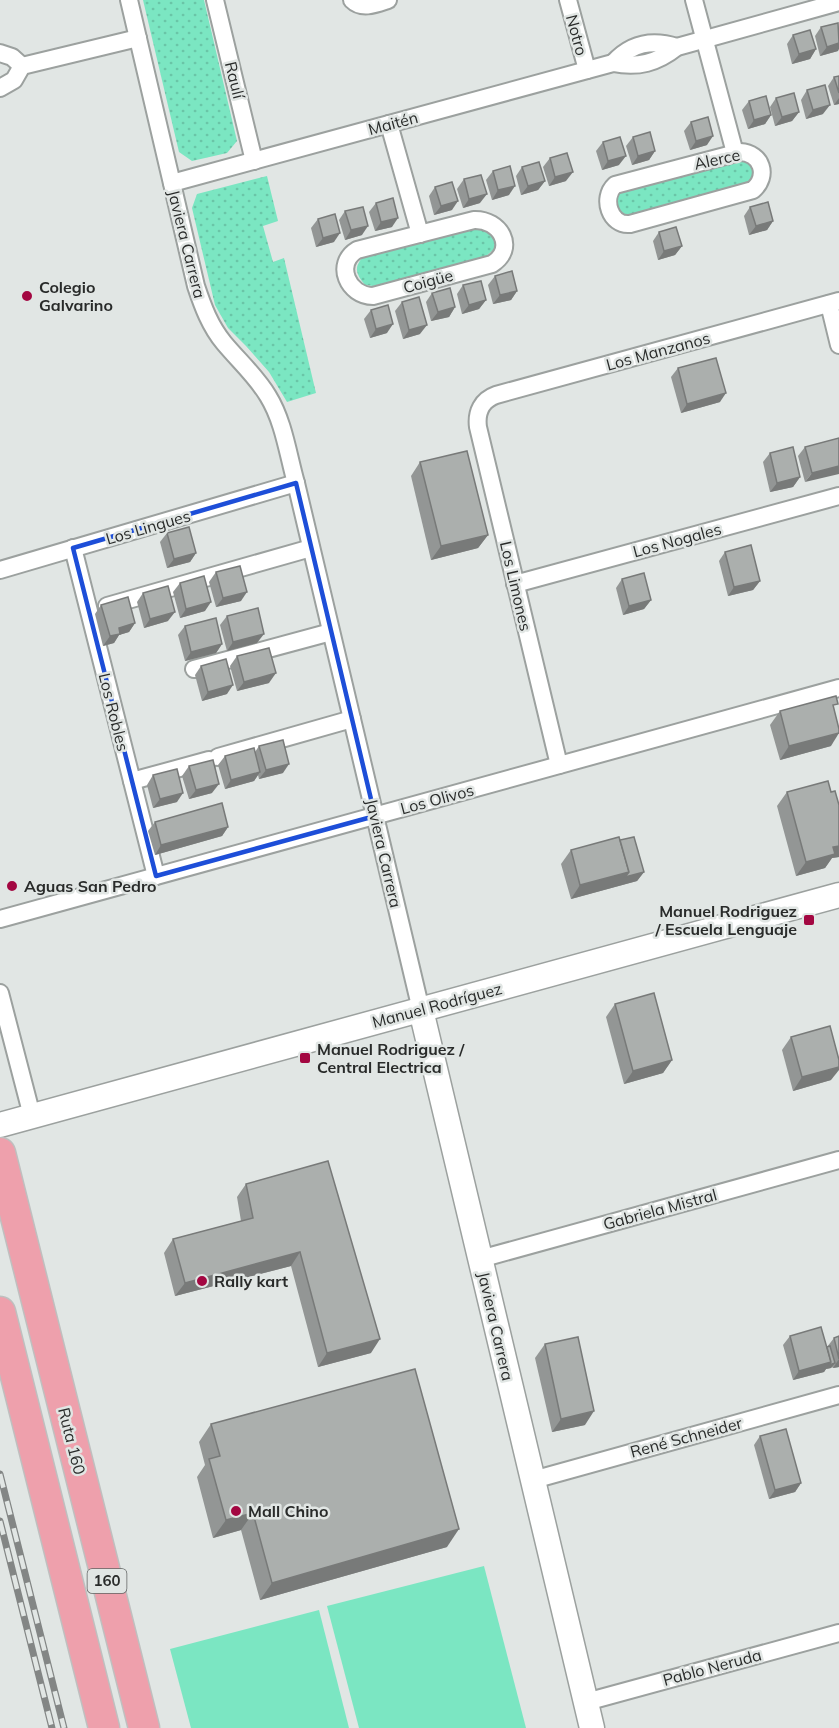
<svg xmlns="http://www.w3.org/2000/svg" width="839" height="1728" font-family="Mulish,sans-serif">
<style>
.green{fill:url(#green-dots)}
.pitch{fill:#7be6c2}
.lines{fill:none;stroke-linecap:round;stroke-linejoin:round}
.street-casing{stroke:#9ca19f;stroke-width:20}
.secondary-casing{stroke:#9ca19f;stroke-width:27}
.highway-casing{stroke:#bfbfbf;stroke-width:33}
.street{stroke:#fff;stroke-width:16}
.secondary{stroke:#fff;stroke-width:24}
.highway{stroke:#eea0ac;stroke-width:30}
.rail-casing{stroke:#838685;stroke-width:7}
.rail{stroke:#e1e6e4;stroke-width:4.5;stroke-dasharray:14;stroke-linecap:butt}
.wall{fill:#939695}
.shaded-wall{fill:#787a79}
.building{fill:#abafad;stroke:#787a79;stroke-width:1.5}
.marked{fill:none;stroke:#1d4ed8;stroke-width:4.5;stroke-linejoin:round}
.poi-dot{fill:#a30741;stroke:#e1e6e4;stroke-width:2}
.labels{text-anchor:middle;stroke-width:5;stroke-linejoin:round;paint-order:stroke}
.shield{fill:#e1e6e4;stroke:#606362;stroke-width:1.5}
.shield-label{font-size:15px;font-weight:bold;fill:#292b2a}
.street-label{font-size:16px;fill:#292b2a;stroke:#e1e6e4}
.poi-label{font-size:16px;font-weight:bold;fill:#292b2a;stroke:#e1e6e4;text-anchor:start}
</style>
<defs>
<pattern id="green-dots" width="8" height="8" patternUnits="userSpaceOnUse" patternTransform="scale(1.5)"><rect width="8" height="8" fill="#7be6c2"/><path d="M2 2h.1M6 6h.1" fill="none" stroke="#6ac5a7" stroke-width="1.8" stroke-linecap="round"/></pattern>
</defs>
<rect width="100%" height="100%" fill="#e1e6e4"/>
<g class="green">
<path d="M143 0H204L237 141 227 153 192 161 179 152Z"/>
<path d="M747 157 753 165 755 175 750 180 733 190 628 216 617 209 615 198 621 191Z"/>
<path d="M267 176 278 221 263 226 273 262 284 258 316 393 287 402 269 372 246 346 228 328 215 305 192 208 197 194Z"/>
<path d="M484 226 497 239 494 249 484 258 373 286 365 285C356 274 353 267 364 256Z"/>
</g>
<g class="pitch">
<path d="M484 1566 526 1728H359L327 1606Z"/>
<path d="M319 1610 349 1728H191L170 1649Z"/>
</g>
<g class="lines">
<defs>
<g id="street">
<path d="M129 0 196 286C203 307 210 326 224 343 239 361 256 376 268 396 284 422 288 455 296 483L421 1010"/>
<path d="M215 0 254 161"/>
<path d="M352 0C362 10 376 4 388 0"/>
<path d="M568 0 587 70"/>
<path d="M694 0 735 153"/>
<path d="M0 53 12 57 22 66"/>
<path d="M613 63C631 43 652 39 677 47"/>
<path d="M0 88 14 80 22 66 138 38"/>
<path d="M389 124 420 234"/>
<path d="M740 152C762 153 769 176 753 190L630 224C610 226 601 198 615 185Z"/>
<path d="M172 183 613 63C638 68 657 63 677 47L839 2"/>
<path d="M474 220C500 219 517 248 492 264L373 296C348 296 334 264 357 250Z"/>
<path d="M829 304 839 345"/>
<path d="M73 548 156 876"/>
<path d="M0 570 296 483"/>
<path d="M515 584 839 496"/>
<path d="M107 606 311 548"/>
<path d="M194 669 331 632"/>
<path d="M218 757 352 719"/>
<path d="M559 765 478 427C476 412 482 400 496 395L839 301"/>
<path d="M132 781 209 760"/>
<path d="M0 919 839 688"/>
<path d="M0 993 32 1116"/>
<path d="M480 1259 839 1160"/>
<path d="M533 1480 839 1395"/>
<path d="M586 1702 839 1633"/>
</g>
<g id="secondary">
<path d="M421 1010 592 1728"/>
<path d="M0 1125 839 895"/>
</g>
<g id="highway">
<path d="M0 1153 144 1728"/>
<path d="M0 1312 104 1728"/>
</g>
</defs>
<use href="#street" class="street-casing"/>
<use href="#secondary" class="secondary-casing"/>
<use href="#highway" class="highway-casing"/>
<use href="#street" class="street"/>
<use href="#secondary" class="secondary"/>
<use href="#highway" class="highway"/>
<defs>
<g id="rail">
<path d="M0 1474 64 1728"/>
<path d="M0 1521 52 1728"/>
</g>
</defs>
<use href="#rail" class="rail-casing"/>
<use href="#rail" class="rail"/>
</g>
<g class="wall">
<path d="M821 27 838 51 820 56 815 36Z"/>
<path d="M793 35 816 49 810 59 792 64 787 44Z"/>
<path d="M839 76V104L834 105 828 86 834 77Z"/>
<path d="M807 90 823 114 806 119 801 100Z"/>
<path d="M776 98 799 112 792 121 775 126 770 107Z"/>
<path d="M749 101 771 115 765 124 748 129 742 110Z"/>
<path d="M691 122 707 145 690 150 684 131Z"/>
<path d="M633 137 655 151 649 160 632 165 626 146Z"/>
<path d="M603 142 619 165 602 170 596 151Z"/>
<path d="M550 158 566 181 549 186 543 167Z"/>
<path d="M522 167 545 181 538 190 521 195 516 176Z"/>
<path d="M493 171 509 195 492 200 486 180Z"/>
<path d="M464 179 480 203 463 208 457 189Z"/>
<path d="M435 187 452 210 434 215 429 196Z"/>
<path d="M376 203 392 227 375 231 369 212Z"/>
<path d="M750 207 773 221 767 230 749 235 744 216Z"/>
<path d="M345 211 362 235 345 240 339 220Z"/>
<path d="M318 219 334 242 316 247 311 228Z"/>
<path d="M659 232 682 246 675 255 658 260 653 241Z"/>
<path d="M495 276 517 291 511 300 493 304 488 285Z"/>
<path d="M463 285 486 300 479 309 462 314 457 294Z"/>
<path d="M432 293 455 307 449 317 431 321 426 302Z"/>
<path d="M402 302 420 334 403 339 395 311Z"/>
<path d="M371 310 387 333 370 338 364 319Z"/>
<path d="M678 368 720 402 681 413 671 377Z"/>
<path d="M839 438 805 482 798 456 805 447Z"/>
<path d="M770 453 800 477 793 487 770 492 763 462Z"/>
<path d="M420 462 488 535 478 548 431 560 411 476Z"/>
<path d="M167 533 196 553 190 562 167 568 160 542Z"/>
<path d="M725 552 760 581 753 590 728 596 719 561Z"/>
<path d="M216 572 241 601 216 607 209 582Z"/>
<path d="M622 579 651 600 644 609 623 615 616 588Z"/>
<path d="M180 583 205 611 180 618 173 592Z"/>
<path d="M143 593 168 621 144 628 137 602Z"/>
<path d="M101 605 135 623 129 632 119 635 114 643 103 646 95 614Z"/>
<path d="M227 616 257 643 227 651 220 625Z"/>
<path d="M185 626 222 644 216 653 185 661 178 635Z"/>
<path d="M237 656 269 683 237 691 230 666Z"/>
<path d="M201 666 227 694 202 701 195 675Z"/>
<path d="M780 711 831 746 780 760 770 725Z"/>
<path d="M259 746 283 773 259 779 258 775 254 781 225 789 218 765 225 756 255 752Z"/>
<path d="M189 766 212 793 189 799 182 776Z"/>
<path d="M153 775 177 802 153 808 147 785Z"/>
<path d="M787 792 839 805V857L832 858 825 868 796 876 777 806Z"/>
<path d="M155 822 228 827 222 836 155 855 148 831Z"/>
<path d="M620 840 644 872 637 881 571 899 561 864 571 850Z"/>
<path d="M615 1004 672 1060 663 1073 624 1084 606 1017Z"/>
<path d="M791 1037 831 1080 793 1091 782 1050Z"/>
<path d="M328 1161 371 1353 318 1367 291 1266 175 1296 164 1253 173 1239 241 1221 237 1197 246 1184Z"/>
<path d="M790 1336 827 1347 834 1338 839 1336V1367L833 1368 832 1367 831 1368 826 1369 824 1372 793 1380 783 1345Z"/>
<path d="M545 1344 585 1425 552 1432 535 1358Z"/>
<path d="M211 1424 447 1547 260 1600 241 1530 213 1538 197 1477 205 1465 199 1442Z"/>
<path d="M760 1436 801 1483 795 1492 769 1499 754 1445Z"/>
</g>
<g class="shaded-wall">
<path d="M839 43V49L838 51 820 56 827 47Z"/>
<path d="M816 49 810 59 792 64 799 54Z"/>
<path d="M839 98V104L834 105Z"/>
<path d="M830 105 823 114 806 119 813 110Z"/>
<path d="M799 112 792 121 775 126 782 117Z"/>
<path d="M771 115 765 124 748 129 754 120Z"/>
<path d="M713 136 707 145 690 150 696 141Z"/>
<path d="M655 151 649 160 632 165 638 156Z"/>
<path d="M626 156 619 165 602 170 608 161Z"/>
<path d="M573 172 566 181 549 186 555 177Z"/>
<path d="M545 181 538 190 521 195 528 186Z"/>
<path d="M515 186 509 195 492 200 498 190Z"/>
<path d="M487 194 480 203 463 208 469 199Z"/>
<path d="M458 201 452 210 434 215 441 206Z"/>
<path d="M398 218 392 227 375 231 381 222Z"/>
<path d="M773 221 767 230 749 235 756 226Z"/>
<path d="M368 226 362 235 345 240 351 230Z"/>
<path d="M340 233 334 242 316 247 323 238Z"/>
<path d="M682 246 675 255 658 260 664 251Z"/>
<path d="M517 291 511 300 493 304 500 295Z"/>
<path d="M486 300 479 309 462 314 469 305Z"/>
<path d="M455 307 449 317 431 321 438 312Z"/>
<path d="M393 324 387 333 370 338 376 329Z"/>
<path d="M427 325 420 334 403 339 409 330Z"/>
<path d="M726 393 720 402 681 413 687 404Z"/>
<path d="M839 466V474L805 482 812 473Z"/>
<path d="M800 477 793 487 770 492 777 483Z"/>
<path d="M488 535 478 548 431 560 441 546Z"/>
<path d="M196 553 190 562 167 568 174 559Z"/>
<path d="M760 581 753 590 728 596 734 587Z"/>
<path d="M247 592 241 601 216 607 223 598Z"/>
<path d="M651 600 644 609 623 615 629 606Z"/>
<path d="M211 602 205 611 180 618 186 609Z"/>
<path d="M175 612 168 621 144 628 150 619Z"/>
<path d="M135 623 129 632 119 635 114 643 103 646 110 636 119 628Z"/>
<path d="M264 634 257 643 227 651 233 642Z"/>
<path d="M222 644 216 653 185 661 191 652Z"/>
<path d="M276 673 269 683 237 691 244 682Z"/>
<path d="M233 685 227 694 202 701 208 692Z"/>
<path d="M839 733 831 746 780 760 789 746Z"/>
<path d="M289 764 283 773 259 779 266 770Z"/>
<path d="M260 772 254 781 225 789 231 780Z"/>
<path d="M219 784 212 793 189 799 196 790Z"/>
<path d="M183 793 177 802 153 808 160 799Z"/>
<path d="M228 827 222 836 155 855 161 845Z"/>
<path d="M839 846V857L832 858 825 868 796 876 806 862 833 847Z"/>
<path d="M629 872H644L637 881 571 899 580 885Z"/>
<path d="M672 1060 663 1073 624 1084 633 1071Z"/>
<path d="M839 1067V1070L831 1080 793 1091 802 1077Z"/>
<path d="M300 1252 291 1266 175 1296 185 1283Z"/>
<path d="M380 1339 371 1353 318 1367 327 1353Z"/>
<path d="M839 1359V1367L833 1368Z"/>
<path d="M831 1362 835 1363 831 1368 826 1369 824 1372 793 1380 799 1371Z"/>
<path d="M594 1411 585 1425 552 1432 561 1419Z"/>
<path d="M801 1483 795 1492 769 1499 775 1490Z"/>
<path d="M253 1513 241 1530 213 1538 226 1520Z"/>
<path d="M459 1529 447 1547 260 1600 272 1583Z"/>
</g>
<g class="building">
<path d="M838 23 839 43 827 47 821 27Z"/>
<path d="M810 30 816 49 799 54 793 35Z"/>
<path d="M839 76V93L834 77Z"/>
<path d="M825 85 830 105 813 110 807 90Z"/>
<path d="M794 93 799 112 782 117 776 98Z"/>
<path d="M766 96 771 115 754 120 749 101Z"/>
<path d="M708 117 713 136 696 141 691 122Z"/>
<path d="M650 132 655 151 638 156 633 137Z"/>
<path d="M620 137 626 156 608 161 603 142Z"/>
<path d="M567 153 573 172 555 177 550 158Z"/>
<path d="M539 162 545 181 528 186 522 167Z"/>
<path d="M510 166 515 186 498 190 493 171Z"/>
<path d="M481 175 487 194 469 199 464 179Z"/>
<path d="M452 182 458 201 441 206 435 187Z"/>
<path d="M393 198 398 218 381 222 376 203Z"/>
<path d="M768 202 773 221 756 226 750 207Z"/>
<path d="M363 207 368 226 351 230 345 211Z"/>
<path d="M335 214 340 233 323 238 318 219Z"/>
<path d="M676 227 682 246 664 251 659 232Z"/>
<path d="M512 271 517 291 500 295 495 276Z"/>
<path d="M481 281 486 300 469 305 463 285Z"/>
<path d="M450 288 455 307 438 312 432 293Z"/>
<path d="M419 297 427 325 409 330 402 302Z"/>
<path d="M388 305 393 324 376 329 371 310Z"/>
<path d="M716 358 726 393 687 404 678 368Z"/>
<path d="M839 438V466L812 473 805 447Z"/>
<path d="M793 447 800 477 777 483 770 453Z"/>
<path d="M467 451 488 535 441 546 420 462Z"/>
<path d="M189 527 196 553 174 559 167 533Z"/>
<path d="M751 545 760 581 734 587 725 552Z"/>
<path d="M240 566 247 592 223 598 216 572Z"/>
<path d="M644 573 651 600 629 606 622 579Z"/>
<path d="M204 576 211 602 186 609 180 583Z"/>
<path d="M168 586 175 612 150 619 143 593Z"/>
<path d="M128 597 135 623 119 628 120 634 110 636 101 605Z"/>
<path d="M258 608 264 634 233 642 227 616Z"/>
<path d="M216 618 222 644 191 652 185 626Z"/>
<path d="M269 648 276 673 244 682 237 656Z"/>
<path d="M226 659 233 685 208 692 201 666Z"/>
<path d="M836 696 838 704 833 705 839 729V733L789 746 780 711Z"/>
<path d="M283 740 289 764 266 770 259 746Z"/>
<path d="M254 748 260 772 231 780 225 756Z"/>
<path d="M213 760 219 784 196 790 189 766Z"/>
<path d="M177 769 183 793 160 799 153 775Z"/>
<path d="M828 781 831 792 835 791 839 805V846L833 847 835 854 806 862 787 792Z"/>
<path d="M222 803 228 827 161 845 155 822Z"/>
<path d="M619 837 629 872 580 885 571 850Z"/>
<path d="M634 837 644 872 625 877 629 872 620 840Z"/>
<path d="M654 993 672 1060 633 1071 615 1004Z"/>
<path d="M830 1026 839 1060V1067L802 1077 791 1037Z"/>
<path d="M328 1161 380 1339 327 1353 300 1252 185 1283 173 1239 253 1218 246 1184Z"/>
<path d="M821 1327 831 1362 799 1371 790 1336Z"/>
<path d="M839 1336V1359L834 1338Z"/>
<path d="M578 1337 594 1411 561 1419 545 1344Z"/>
<path d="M830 1346 835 1363 829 1365 831 1362 827 1347Z"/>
<path d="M415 1369 459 1529 272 1583 253 1513 226 1520 209 1459 220 1456 211 1424Z"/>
<path d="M786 1429 801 1483 775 1490 760 1436Z"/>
</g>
<path class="marked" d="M296 483 375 816 156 876 73 548Z"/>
<g class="poi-dot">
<circle cx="27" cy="296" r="6"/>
<circle cx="12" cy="886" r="6"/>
<rect x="803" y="914" width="12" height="12" rx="3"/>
<rect x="299" y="1052" width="12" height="12" rx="3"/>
<circle cx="202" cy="1281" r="6"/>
<circle cx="236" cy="1511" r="6"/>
</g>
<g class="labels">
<rect class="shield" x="87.5" y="1569" width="39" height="24" rx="4.5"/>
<g class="shield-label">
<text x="107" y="1586">160</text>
</g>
<g class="street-label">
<text transform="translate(577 35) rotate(75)" y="6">Notro</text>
<text transform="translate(235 80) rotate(76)" y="6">Raulí</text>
<text transform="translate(393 123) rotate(-15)" y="6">Maitén</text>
<text transform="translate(717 159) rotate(-12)" y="6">Alerce</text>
<text transform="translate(187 244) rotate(76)" y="6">Javiera Carrera</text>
<text transform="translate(428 281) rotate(-15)" y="6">Coigüe</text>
<text transform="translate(658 351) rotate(-15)" y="6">Los Manzanos</text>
<text transform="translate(148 527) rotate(-16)" y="6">Los Lingues</text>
<text transform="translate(677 540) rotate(-15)" y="6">Los Nogales</text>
<text transform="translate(516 586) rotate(77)" y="6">Los Limones</text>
<text transform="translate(114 712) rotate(76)" y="6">Los Robles</text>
<text transform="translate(437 799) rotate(-15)" y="6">Los Olivos</text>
<text transform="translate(384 853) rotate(77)" y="6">Javiera Carrera</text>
<text transform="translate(437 1005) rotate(-15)" y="6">Manuel Rodríguez</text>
<text transform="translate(660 1209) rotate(-15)" y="6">Gabriela Mistral</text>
<text transform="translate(496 1326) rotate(77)" y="6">Javiera Carrera</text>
<text transform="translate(686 1437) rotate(-15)" y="6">René Schneider</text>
<text transform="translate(72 1441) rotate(76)" y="6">Ruta 160</text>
<text transform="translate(712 1667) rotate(-15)" y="6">Pablo Neruda</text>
</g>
<g class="poi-label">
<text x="39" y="293">Colegio<tspan x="39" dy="18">Galvarino</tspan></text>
<text x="24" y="892">Aguas San Pedro</text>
<text x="797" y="917" text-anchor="end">Manuel Rodriguez<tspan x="797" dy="18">/ Escuela Lenguaje</tspan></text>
<text x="317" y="1055">Manuel Rodriguez /<tspan x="317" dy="18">Central Electrica</tspan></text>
<text x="214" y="1287">Rally kart</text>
<text x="248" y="1517">Mall Chino</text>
</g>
</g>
</svg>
